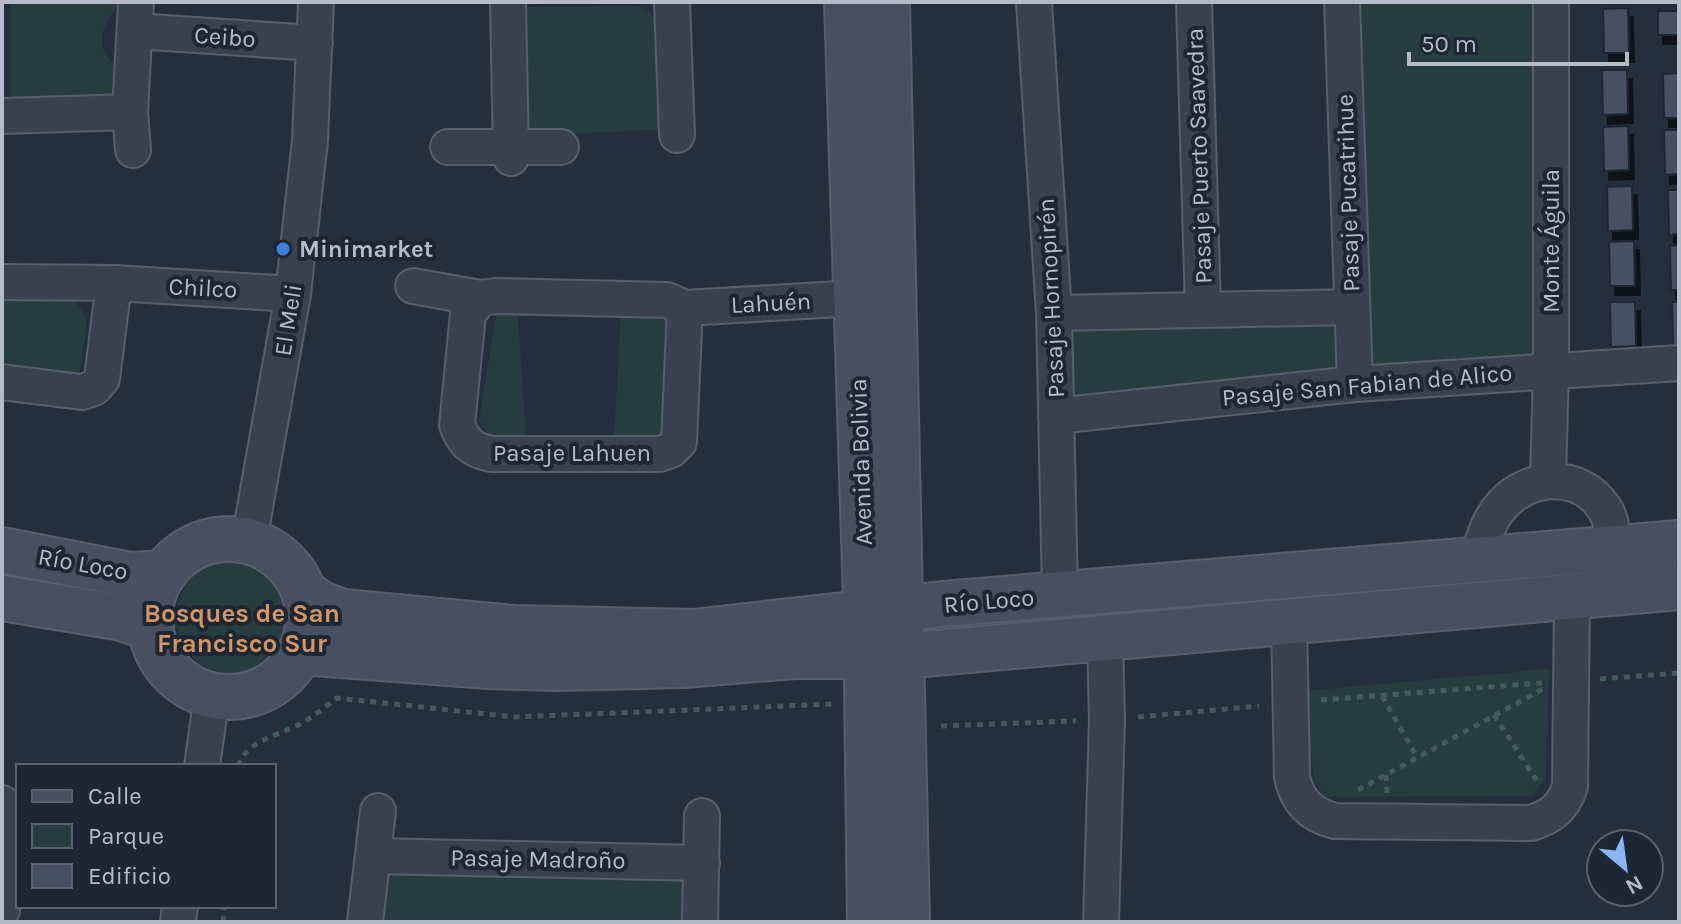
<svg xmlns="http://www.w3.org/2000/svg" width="1681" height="924" font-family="Karla,sans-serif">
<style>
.green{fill:#263c3f}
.building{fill:#455162;stroke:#1f2835;stroke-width:2;filter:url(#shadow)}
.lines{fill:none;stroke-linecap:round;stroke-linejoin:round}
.street-casing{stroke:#565f6c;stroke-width:38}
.secondary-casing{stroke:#565f6c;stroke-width:48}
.path{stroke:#44595c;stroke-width:5;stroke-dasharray:6 6;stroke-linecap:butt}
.street{stroke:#38414e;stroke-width:34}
.secondary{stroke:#465061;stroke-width:44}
.shop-dot{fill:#3f7fe0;stroke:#1d2633;stroke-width:3}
.labels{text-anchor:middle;stroke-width:8;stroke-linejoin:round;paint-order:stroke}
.street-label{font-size:24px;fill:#b4bcc9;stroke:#1d2633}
.poi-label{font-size:24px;font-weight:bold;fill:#b4bcc9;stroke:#1d2633;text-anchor:start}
.neighbourhood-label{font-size:26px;font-weight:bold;fill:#d59563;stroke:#1d2633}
</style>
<defs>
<filter id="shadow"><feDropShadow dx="5" dy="9" stdDeviation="0" flood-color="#0009"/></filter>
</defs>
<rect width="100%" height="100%" fill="#242f3e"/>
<g class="green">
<path d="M10 2H119C117 9 113 13 109 19 96 39 102 59 122 70L120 101 11 100Z"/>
<path d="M1359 2H1538L1542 357 1374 375Z"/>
<path d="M640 6 666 27 668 129 526 136 519 7Z"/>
<path d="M69 289 87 320 79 377 2 366V291Z"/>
<path d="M621 312 674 318 675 436 614 435Z"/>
<path d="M518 314 526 439 494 444 479 420 496 315Z"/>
<path d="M1340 315V374L1071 406 1069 321Z"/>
<circle cx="233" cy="617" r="57"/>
<path d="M1549 669 1546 778 1532 796 1324 797 1314 779 1303 691Z"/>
<path d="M387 873 688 875 683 922H382Z"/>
</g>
<g class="building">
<path d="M1628 8 1629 53H1604L1603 9Z"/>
<rect x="1658" y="11" width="21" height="24"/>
<path d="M1602 70H1627L1628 114 1603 115Z"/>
<path d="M1679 73V118H1664L1663 74Z"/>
<path d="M1628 126 1629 170 1604 171 1603 127Z"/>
<path d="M1664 130H1679V174L1665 175Z"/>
<path d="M1632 186 1633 230 1608 231 1607 187Z"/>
<path d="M1668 190H1679V234L1669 235Z"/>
<path d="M1634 241 1635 286H1610L1609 242Z"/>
<path d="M1679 245V290H1671L1670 246Z"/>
<path d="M1610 302H1635L1636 346 1611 347Z"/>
<path d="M1672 302H1679V346H1673Z"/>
</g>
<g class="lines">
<defs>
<g id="street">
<path d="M508 2 511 158"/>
<path d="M672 2 677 135"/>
<path d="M1034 2 1054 313 1060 594"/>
<path d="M1194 2 1203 310"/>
<path d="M1342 2 1355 384"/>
<path d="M135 31 315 43"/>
<path d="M2 116 130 112"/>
<path d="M448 147H561"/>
<path d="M133 150 130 112 136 2"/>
<path d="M2 282 114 283 293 294"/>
<path d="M413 286 480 298"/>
<path d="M685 308 679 442 671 450 660 454H491C472 450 464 443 457 425L468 314 480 298 497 296 667 300 685 308 857 298"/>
<path d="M1054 313 1351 307"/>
<path d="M2 382 82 392 94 388 102 379 114 283"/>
<path d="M1056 416 1355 384 1679 363"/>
<path d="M1548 479 1551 369V2"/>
<path d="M249 541 293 294 310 140 316 2"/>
<path d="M1476 561C1483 542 1488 520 1502 505 1529 475 1580 471 1604 508 1613 520 1612 536 1612 550"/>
<path d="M1289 622 1292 777C1297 801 1311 815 1335 821L1531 823C1551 817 1564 807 1570 786L1572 597"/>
<path d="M202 766 212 695"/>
<path d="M2 803 7 816 2 910"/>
<path d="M374 856 702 863"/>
<path d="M178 922 180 906"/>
<path d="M365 922 378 811"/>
<path d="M700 922 702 816"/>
<path d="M1101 922 1107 720 1105 638"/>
</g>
<g id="secondary">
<path d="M847 2 866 601 870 922"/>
<path d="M887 2 907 922"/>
<circle cx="229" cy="618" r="79"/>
<path d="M2 550 131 575 164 573"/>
<path d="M304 592 321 604 343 612 513 628 693 632 943 604 1679 543"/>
<path d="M2 598 117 617 151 627"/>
<path d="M301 652 489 666 557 668 684 665 795 656H901L1679 587"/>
</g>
</defs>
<use href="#street" class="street-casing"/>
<use href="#secondary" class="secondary-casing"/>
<g class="path">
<path d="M1600 679 1679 673"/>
<path d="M1382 696 1417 757"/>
<path d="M1321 700 1542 683"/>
<path d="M1494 715 1537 781"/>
<path d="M1138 717 1259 706"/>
<path d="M941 726 1076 721"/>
<path d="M238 766C247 740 278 736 300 724 313 717 325 707 337 698L515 717 834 704"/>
<path d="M1386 775 1387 794"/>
<path d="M1358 790 1543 689"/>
<path d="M223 922 224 906"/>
</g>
<use href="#street" class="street"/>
<use href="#secondary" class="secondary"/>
</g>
<circle class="shop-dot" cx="283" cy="249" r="8"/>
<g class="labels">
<g class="street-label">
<text transform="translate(225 37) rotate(4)" y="8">Ceibo</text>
<text transform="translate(1199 156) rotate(-92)" y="8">Pasaje Puerto Saavedra</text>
<text transform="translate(1348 193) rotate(-92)" y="8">Pasaje Pucatrihue</text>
<text transform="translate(1551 241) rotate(-90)" y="8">Monte Águila</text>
<text transform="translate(203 288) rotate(3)" y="8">Chilco</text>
<text transform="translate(1051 298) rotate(-93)" y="8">Pasaje Hornopirén</text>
<text transform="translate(771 303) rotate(-3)" y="8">Lahuén</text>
<text transform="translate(288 320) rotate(-81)" y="8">El Meli</text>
<text transform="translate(1367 385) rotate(-5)" y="8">Pasaje San Fabian de Alico</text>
<text x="572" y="461">Pasaje Lahuen</text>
<text transform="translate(861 462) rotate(-92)" y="8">Avenida Bolivia</text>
<text transform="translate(83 564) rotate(10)" y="8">Río Loco</text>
<text transform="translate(989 601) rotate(-5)" y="8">Río Loco</text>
<text transform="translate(538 859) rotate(1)" y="8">Pasaje Madroño</text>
</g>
<g class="poi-label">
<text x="299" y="257">Minimarket</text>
</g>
<g class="neighbourhood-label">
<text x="242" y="622">Bosques de San<tspan x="242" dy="30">Francisco Sur</tspan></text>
</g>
</g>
<rect width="1681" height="924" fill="none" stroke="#b4bcc9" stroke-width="8"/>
<rect x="16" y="764" width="260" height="144" fill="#1d2633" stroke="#59626f" stroke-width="2"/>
<rect x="32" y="790" width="40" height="12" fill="#465061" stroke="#59626f" stroke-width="2"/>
<text x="88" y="804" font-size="24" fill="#b4bcc9">Calle</text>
<rect x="32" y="824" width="40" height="24" fill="#263c3f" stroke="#59626f" stroke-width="2"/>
<text x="88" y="844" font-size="24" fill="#b4bcc9">Parque</text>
<rect x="32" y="864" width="40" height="24" fill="#455162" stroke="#59626f" stroke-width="2"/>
<text x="88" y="884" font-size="24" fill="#b4bcc9">Edificio</text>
<g transform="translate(1625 868) rotate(151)"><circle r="38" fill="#1d2633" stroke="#59626f" stroke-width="2"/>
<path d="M0-6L14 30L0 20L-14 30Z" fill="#8ab4f8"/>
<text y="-12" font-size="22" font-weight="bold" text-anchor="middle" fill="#b4bcc9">N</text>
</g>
<path d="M1409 52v12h218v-12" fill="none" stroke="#b4bcc9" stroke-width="4"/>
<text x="1421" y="52" font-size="24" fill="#b4bcc9" stroke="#1d2633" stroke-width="6" paint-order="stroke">50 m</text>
</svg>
